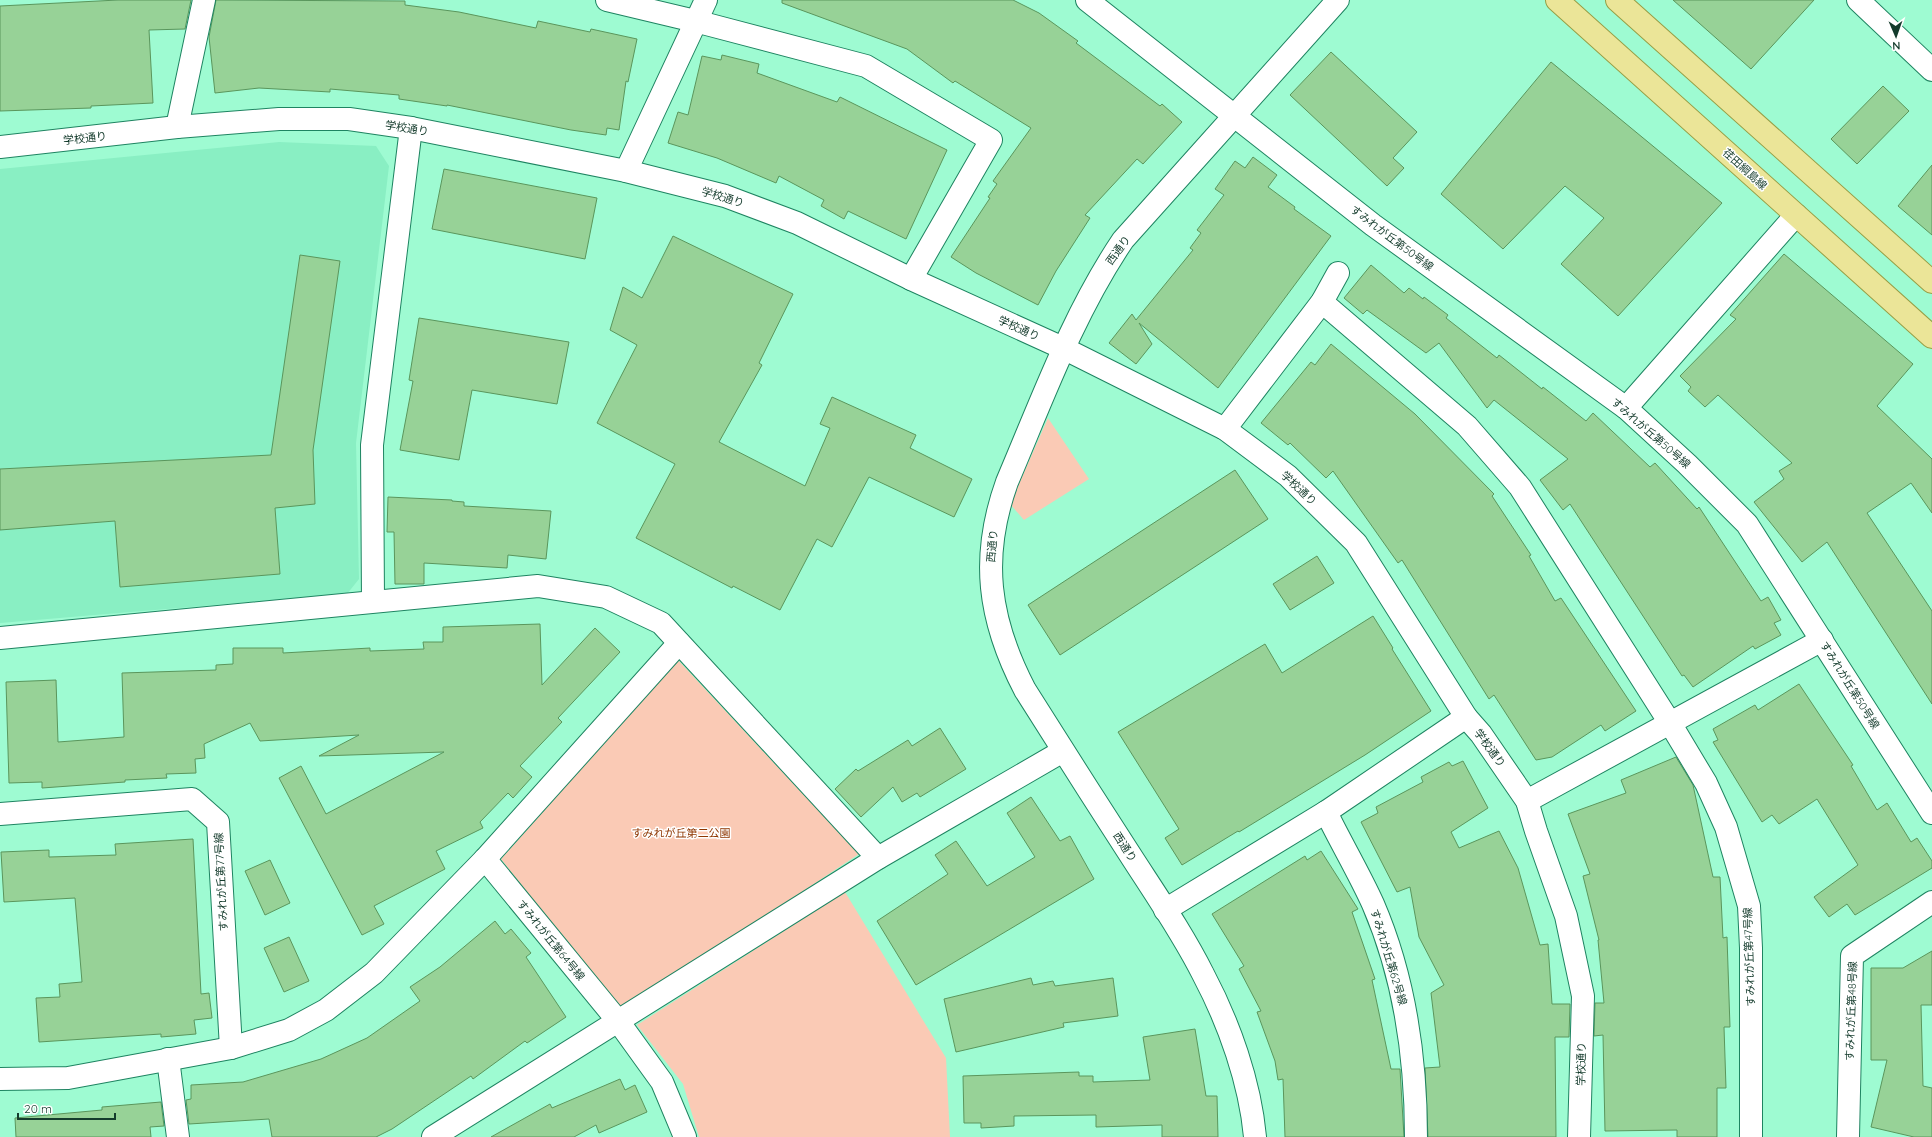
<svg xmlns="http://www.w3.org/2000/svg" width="1932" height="1137" font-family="Quicksand,'Noto Sans JP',sans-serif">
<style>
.built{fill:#89efc3}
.green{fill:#facab5}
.building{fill:#97d297;stroke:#5a965c}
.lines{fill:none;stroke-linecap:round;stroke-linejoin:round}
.minor-casing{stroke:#1e8461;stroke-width:24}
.major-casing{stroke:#979e45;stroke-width:24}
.minor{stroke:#fff;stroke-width:22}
.major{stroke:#ebe598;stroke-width:22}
.labels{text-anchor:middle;stroke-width:3;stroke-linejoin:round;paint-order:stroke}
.street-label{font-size:11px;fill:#143b2c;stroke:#fff}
.park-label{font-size:11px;fill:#8e3600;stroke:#fff}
</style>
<rect width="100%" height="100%" fill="#9efbd2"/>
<path class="built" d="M279 142 376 146 389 166 356 443 359 579 347 594 0 623V169Z"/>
<g class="green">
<path d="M1048 418 1089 479 1024 520 1010 504Z"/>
<path d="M678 660 859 854 621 1012 501 859Z"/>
<path d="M845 892 946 1058 950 1137H699L683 1084 637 1025Z"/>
</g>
<g class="building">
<path d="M118 0H191L185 29 149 30 153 103 91 106V108L0 111V6Z"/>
<path d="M216 0 405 1V5L459 12 536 28 538 21 590 32 591 29 637 39 628 82 626 81 619 130 607 128 606 135 571 130 447 105V106L399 99V95L330 89V92L259 88 215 93 209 37Z"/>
<path d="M782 0H1013L1039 13 1078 41 1076 43 1160 106 1162 104 1182 122 1143 164 1137 159 1085 215 1090 218 1056 271 1038 305 976 273 951 257 990 198 988 197 997 184 993 181 1031 128 955 81 953 83 907 49 782 3Z"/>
<path d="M1673 0H1814L1751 69Z"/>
<path d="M1331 52 1417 132 1393 158 1404 168 1387 186 1290 95Z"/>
<path d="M722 55 759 64 757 73 837 102 840 97 947 150 906 239 848 211 844 219 821 206 824 200 779 176 776 183 717 158 668 143 678 112 688 115 702 56 721 60Z"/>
<path d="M1551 62 1722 203 1618 316 1561 264 1604 218 1565 186 1503 249 1441 194Z"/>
<path d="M1883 86 1909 111 1857 164 1831 139Z"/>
<path d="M1253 157 1277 175 1268 187 1295 207 1294 209 1331 236 1218 388 1139 323 1152 344 1136 364 1109 343 1132 314 1136 320 1193 250 1190 248 1201 233 1197 230 1224 195 1215 189 1235 161 1245 168Z"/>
<path d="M1932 165V235L1898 206Z"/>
<path d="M444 169 597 198 585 259 432 229Z"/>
<path d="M673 236 793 294 759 363 762 365 719 442 805 486 830 428 820 424 832 397 916 435 910 448 972 479 954 517 869 477 832 547 817 539 780 610 733 586 732 588 636 538 675 464 597 423 637 345 610 330 623 287 642 298Z"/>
<path d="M1784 254 1913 364 1877 406 1932 459V513L1911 483 1867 513 1932 611V704L1827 542 1802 562 1754 502 1784 479 1779 471 1792 463 1718 395 1705 407 1688 391 1691 387 1680 376 1736 319 1730 315Z"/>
<path d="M300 255 340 261 313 450 315 504 275 508 280 574 120 587 115 521 0 530V469L271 455Z"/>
<path d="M1371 265 1404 293 1409 288 1423 299 1424 297 1448 315 1446 318 1497 358 1499 355 1542 389 1543 387 1586 421 1593 413 1650 467 1655 463 1697 509 1699 507 1761 601 1768 597 1781 620 1774 623 1781 635 1755 649 1753 646 1693 687 1684 675 1682 676 1570 504 1563 510 1540 480 1568 459 1494 400 1487 408 1439 343 1426 353 1367 310 1363 314 1344 298Z"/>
<path d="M419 318 569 342 557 404 472 390 459 460 400 450 413 381 409 380Z"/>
<path d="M1331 344 1415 414 1494 494 1492 496 1531 555 1529 556 1555 601 1561 598 1636 711 1605 731 1601 725 1552 757 1536 760 1494 695 1489 699 1402 560 1398 563 1333 471 1326 478 1290 443 1288 445 1261 423 1311 362 1315 365Z"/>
<path d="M1235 470 1268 519 1060 655 1028 605Z"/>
<path d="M388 497 452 500V501L464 502V506L551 511 546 559 508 555 507 568 424 563V584H395L394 532H387Z"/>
<path d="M1317 556 1334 583 1290 610 1273 584Z"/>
<path d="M1373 616 1393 648 1392 649 1431 711 1365 755 1239 832 1238 831 1182 865 1165 838 1179 829 1118 732 1265 644 1282 673Z"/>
<path d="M540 624 542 685 595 628 620 652 558 718 562 722 520 766 532 777 513 798 508 793 480 822 483 828 436 851 445 869 374 906 384 924 362 935 279 778 301 766 326 814 444 752 319 756 359 735 260 741 250 723 204 744 205 758 195 759 196 773 166 774 167 778 125 780V782L42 788V782L9 783 6 682 56 680 58 742 124 737 122 673 216 670V665L233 664V648H283V653L370 648V651L424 649 423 642H443V627Z"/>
<path d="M1799 684 1853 765 1851 766 1877 810 1887 803 1911 842 1917 838 1932 861V868L1855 915 1847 904 1829 917 1814 897 1858 865 1817 799 1779 824 1772 815 1762 822 1713 742 1718 740 1713 729 1755 705 1758 710Z"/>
<path d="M940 728 966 769 920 797 917 793 902 802 893 787 861 817 835 789 856 769 858 771 908 740 912 746Z"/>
<path d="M1676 757 1693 785 1713 877H1720L1723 938 1727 937 1730 1027H1724L1726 1088H1717V1137H1677V1130L1605 1131 1603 1035 1594 1036 1595 1003H1604L1598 940H1599L1583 876 1590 874 1568 814 1626 793 1621 780Z"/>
<path d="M1463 761 1488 808 1451 832 1459 848 1499 831 1518 868 1540 945 1548 944 1552 1004H1570L1569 1037H1555L1556 1137H1428L1425 1068 1440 1067 1431 993 1444 985 1419 937 1410 887 1397 892 1361 822 1378 813 1376 807 1423 782 1421 777 1449 762 1452 766Z"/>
<path d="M1031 797 1060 841 1070 836 1094 879 916 985 877 921 948 874 935 855 956 841 987 886 1035 857 1007 813Z"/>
<path d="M193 839 201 994 209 993 212 1018 194 1020 196 1034 161 1037V1034L39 1042 36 998 60 997 59 984 82 982 75 898 4 902 1 852 49 850V857L116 855 115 844Z"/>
<path d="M1321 851 1358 909 1352 912 1375 979 1372 980 1391 1069H1400L1404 1137H1285L1283 1079 1278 1080 1275 1061 1257 1012 1261 1011 1239 969 1244 966 1212 914 1305 856 1307 860Z"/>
<path d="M270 860 290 903 265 915 245 871Z"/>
<path d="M495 921 505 934 511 929 531 953 526 957 566 1017 527 1043 525 1041 473 1079 471 1076 392 1129 376 1137H272L269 1119 189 1124 186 1100 191 1099V1085L243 1082 321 1059 367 1038 420 1001 410 987 440 967Z"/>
<path d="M289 937 309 981 284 992 264 948Z"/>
<path d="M1932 951V1005H1921L1923 1086 1932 1088V1137H1914L1871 1127 1887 1060H1871V968H1903Z"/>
<path d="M1031 978 1033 985 1053 981 1055 986 1113 978 1118 1016 1063 1023 1064 1027 956 1052 944 999Z"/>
<path d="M1195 1029 1206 1096H1217L1218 1137H1162V1125L1096 1127V1115L1014 1116V1126L981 1128V1123H964L963 1076 1079 1072V1076H1093V1082L1150 1080 1143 1037Z"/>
<path d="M620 1079 625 1090 635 1085 647 1112 599 1133 596 1125 574 1137H491L550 1104 552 1108Z"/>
<path d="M161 1102 164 1126 150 1127 151 1137H16L15 1118 102 1110V1107Z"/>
</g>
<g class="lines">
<defs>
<g id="minor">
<path d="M607 0 695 21 866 66 991 140 911 279"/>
<path d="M1087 0 1373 225 1626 408 1687 464 1747 524 1932 813"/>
<path d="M1858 0 1932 70"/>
<path d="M177 127 204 0"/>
<path d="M0 147 177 127 279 119H349L411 128 626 171 725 196 797 223 911 279 1065 349 1225 429 1288 476 1356 543 1466 717 1481 734 1527 801 1536 831 1566 916 1583 996 1579 1137"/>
<path d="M626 171 706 0"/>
<path d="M1322 302 1467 426 1520 487 1670 723 1706 783 1726 827 1749 906 1751 948V1137"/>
<path d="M1626 408 1796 215"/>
<path d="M1225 429 1322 302 1338 273"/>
<path d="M373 601 372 445 411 128"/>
<path d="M0 638 538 586 606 597 661 623 878 858"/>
<path d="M1527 801 1822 640"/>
<path d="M1326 812C1341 843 1359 873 1373 904 1405 978 1416 1058 1416 1137"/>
<path d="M0 814 192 799 218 822 231 1048"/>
<path d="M485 859 618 1021 662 1082 685 1137"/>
<path d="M1165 910 1326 812 1466 717"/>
<path d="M168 1059 178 1137"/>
<path d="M0 1079 68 1078 231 1048 289 1030 326 1010 374 973 485 859 679 643"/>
<path d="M433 1137 878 858 1063 751"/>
<path d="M1255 1137C1250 1082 1229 1023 1203 974 1182 932 1154 892 1129 853 1094 799 1059 744 1025 690 988 619 980 557 1007 482 1042 400 1073 314 1123 240L1338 0"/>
<path d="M1848 1137 1852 956 1932 902"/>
</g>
<g id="major">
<path d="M1557 0 1932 337"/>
<path d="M1617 0 1932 282"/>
</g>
</defs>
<use href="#minor" class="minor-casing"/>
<use href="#major" class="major-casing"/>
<use href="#minor" class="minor"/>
<use href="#major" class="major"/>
</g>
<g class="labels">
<g class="street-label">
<text transform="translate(407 128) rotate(9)" y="4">学校通り</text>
<text transform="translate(85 138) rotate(-6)" y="4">学校通り</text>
<text transform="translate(1745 169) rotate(42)" y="4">荏田綱島線</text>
<text transform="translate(723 197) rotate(17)" y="4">学校通り</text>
<text transform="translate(1392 238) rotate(37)" y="4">すみれが丘第50号線</text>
<text transform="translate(1118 250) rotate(-54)" y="4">西通り</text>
<text transform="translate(1019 328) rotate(24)" y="4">学校通り</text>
<text transform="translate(1651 433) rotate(41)" y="4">すみれが丘第50号線</text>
<text transform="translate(1299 488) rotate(43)" y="4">学校通り</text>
<text transform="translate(992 546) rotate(-85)" y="4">西通り</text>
<text transform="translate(1850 685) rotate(58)" y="4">すみれが丘第50号線</text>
<text transform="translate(1490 748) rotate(54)" y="4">学校通り</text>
<text transform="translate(1125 847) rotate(57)" y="4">西通り</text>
<text transform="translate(221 882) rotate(-93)" y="4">すみれが丘第77号線</text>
<text transform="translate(551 940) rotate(51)" y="4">すみれが丘第64号線</text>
<text transform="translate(1389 957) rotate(73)" y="4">すみれが丘第62号線</text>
<text transform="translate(1749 957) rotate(-92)" y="4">すみれが丘第47号線</text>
<text transform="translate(1851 1011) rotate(-88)" y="4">すみれが丘第48号線</text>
<text transform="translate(1581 1064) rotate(-89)" y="4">学校通り</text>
</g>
<g class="park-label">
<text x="681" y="837">すみれが丘第二公園</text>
</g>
</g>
<g transform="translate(1896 36) rotate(178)" stroke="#ffffff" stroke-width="3" paint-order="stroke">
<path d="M0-3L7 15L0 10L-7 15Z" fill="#143b2c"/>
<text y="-6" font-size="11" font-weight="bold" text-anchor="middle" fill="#143b2c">N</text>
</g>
<path d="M18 1113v6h97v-6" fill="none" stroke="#143b2c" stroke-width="2"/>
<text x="24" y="1113" font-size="12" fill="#143b2c" stroke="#ffffff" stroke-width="3" paint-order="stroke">20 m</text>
</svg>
